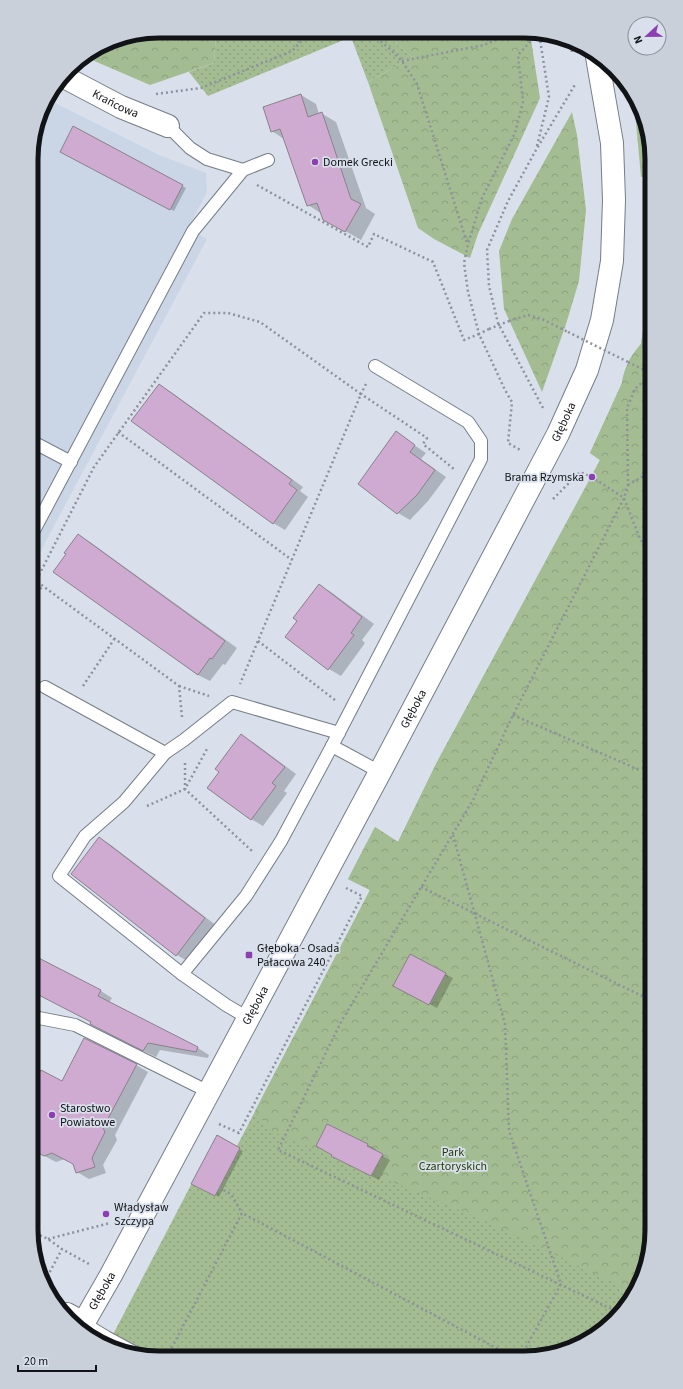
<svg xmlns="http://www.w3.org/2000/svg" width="683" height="1389" font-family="'Source Sans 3',sans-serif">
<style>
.built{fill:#cad5e6}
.green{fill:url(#green-dots)}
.forest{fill:url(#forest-crowns)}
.shadow{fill:#0003}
.building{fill:#cfaad1;stroke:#8a828a}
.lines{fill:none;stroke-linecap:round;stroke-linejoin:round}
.lane-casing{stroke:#777d87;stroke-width:14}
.street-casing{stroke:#777d87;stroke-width:24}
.secondary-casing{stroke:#777d87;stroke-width:24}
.path{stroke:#8d929b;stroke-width:2.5;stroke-dasharray:2 3;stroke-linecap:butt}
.lane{stroke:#fff;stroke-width:12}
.street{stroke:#fff;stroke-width:22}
.secondary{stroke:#fff;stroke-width:22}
.path-bridge{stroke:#8d929b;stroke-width:2.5;stroke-dasharray:2 3;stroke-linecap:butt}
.poi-dot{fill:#8c3fb0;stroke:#d9e0eb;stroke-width:1.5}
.labels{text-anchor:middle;stroke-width:3.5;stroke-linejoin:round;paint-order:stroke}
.street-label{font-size:12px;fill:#111317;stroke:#d9e0eb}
.poi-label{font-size:12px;fill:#111317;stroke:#d9e0eb;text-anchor:start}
.park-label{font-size:12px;fill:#243c0b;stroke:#d9e0eb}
.rim{fill:none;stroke:#111317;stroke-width:5}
</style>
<defs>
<pattern id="green-dots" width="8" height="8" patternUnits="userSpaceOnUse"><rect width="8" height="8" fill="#a4bc92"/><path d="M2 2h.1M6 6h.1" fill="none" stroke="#8ca17d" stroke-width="1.8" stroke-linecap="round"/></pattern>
<pattern id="forest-crowns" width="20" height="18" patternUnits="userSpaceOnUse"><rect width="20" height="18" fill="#a4bc92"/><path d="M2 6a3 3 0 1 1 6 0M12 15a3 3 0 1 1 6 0" fill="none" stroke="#8ca17d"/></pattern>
</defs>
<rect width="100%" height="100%" fill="#d9e0eb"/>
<path class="built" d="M47 99 157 154 206 173 207 192 188 228 207 239 31 569V151L44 102Z"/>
<g class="green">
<path d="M222 31 383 32 412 57 368 82 351 37 208 96 189 72 214 63 216 33Z"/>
<path d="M652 271V1238L645 1271 625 1308 595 1336 565 1351 524 1358 142 1357 107 1346 217 1135 237 1146 370 890 348 879 375 827 398 842 437 762 592 477 600 460 590 453 622 383C624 368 631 355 641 344Z"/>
</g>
<g class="forest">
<path d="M159 31H222L216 34 214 63 150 85 85 57 110 41Z"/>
<path d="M383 32 530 33 540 98 478 234 470 258 434 239 418 228 368 82 412 57Z"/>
<path d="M634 101 645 118 652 159V235L650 176 641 177Z"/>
<path d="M572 112 577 135 586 210 579 281 566 324 542 392 504 309 499 251 512 219Z"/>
<path d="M652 271V1238L645 1271 634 1292 608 1280 488 1222 271 1131 255 1111 370 890 348 879 375 827 398 842 437 762 600 460 590 453 622 383C624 368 631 355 641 344Z"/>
</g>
<g class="shadow">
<path d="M301 95 316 104 319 114 321 113 336 122 366 208 375 214 361 240 324 219 322 214 308 205 284 139 272 131Z"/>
<path d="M73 128 186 188 174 211 61 151Z"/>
<path d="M159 385 171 392 303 487 300 491 308 497 285 530 273 523Z"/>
<path d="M396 433 426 453 421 459 446 477 428 501 410 520 398 513Z"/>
<path d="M78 536 90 542 237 648 225 665 223 664 210 681 198 675 55 572Z"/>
<path d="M319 585 331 592 374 624 362 640 365 643 341 676 329 669 286 637 298 621Z"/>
<path d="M241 736 253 742 296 774 284 791 287 793 263 826 251 819 220 772Z"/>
<path d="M100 838 111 845 217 926 189 962 177 955 72 874Z"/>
<path d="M445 974 453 978 437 1008 402 990Z"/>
<path d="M31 990 101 991 112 998 109 1003 198 1048 209 1055 208 1058 160 1050 156 1057 103 1031 92 1022Z"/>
<path d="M136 1065 148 1072 115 1135 117 1140 103 1165 106 1173 89 1179 77 1172 74 1164 65 1159 56 1162 31 1149 39 1077 62 1082Z"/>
<path d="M217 1137 243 1151 219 1197 193 1183Z"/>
<path d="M368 1145 376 1149 374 1151 390 1160 379 1180 340 1160Z"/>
</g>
<g class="building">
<path d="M301 94 308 117 322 112 351 199 361 204 345 232 323 220 317 203 307 206 280 129 271 132 263 107Z"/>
<path d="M73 126 183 185 170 210 60 152Z"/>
<path d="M159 384 292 480 289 484 297 490 273 524 131 421Z"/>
<path d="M396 431 415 445 410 452 435 470 417 495 397 514 358 484Z"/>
<path d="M78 534 225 641 212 659 210 658 198 675 53 572 66 554 64 553Z"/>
<path d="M319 584 362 617 351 633 354 635 328 670 285 637 297 621 293 618Z"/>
<path d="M241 734 285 767 272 783 276 786 251 820 207 788 219 772 215 769Z"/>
<path d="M99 837 205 918 176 956 71 874Z"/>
<path d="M31 954 101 990 98 996 198 1047 196 1052 148 1043 143 1051 90 1024 91 1022 31 991Z"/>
<path d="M410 954 446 973 429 1005 393 986Z"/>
<path d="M84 1038 137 1064 103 1128 105 1132 92 1158 95 1167 76 1173 73 1164 52 1153 44 1156 31 1149V1072L38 1076 41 1070 62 1081Z"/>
<path d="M327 1124 368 1144 367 1146 383 1154 371 1176 331 1156 332 1155 316 1146Z"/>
<path d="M217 1135 240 1148 215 1196 191 1184Z"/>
</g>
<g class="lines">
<defs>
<g id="lane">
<path d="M168 126 190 148 207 159 243 170"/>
<path d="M375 366 468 422 481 441V459L332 746 380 772"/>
<path d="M31 441 71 462"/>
<path d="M31 536 193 231 243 170 268 160"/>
<path d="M45 687 165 753 124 802 85 836 59 876 182 974"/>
<path d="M165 753 184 740 232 702 339 733"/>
<path d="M31 1014 39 1018 75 1025 209 1092"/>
<path d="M248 1018 226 1005 182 974 246 896 281 841 332 746"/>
<path d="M83 1323 106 1337 143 1357"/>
</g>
<g id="street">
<path id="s1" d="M64 77 121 107 168 126"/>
<path d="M67 1314 83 1323"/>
</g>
<g id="secondary">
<path id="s2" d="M80 1329 111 1275 380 772 558 434 587 370 602 320 612 261 614 200 612 143 597 57"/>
</g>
</defs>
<use href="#lane" class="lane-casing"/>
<use href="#street" class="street-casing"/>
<use href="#secondary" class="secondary-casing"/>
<g class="path">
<path d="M369 32 390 49 402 61 417 84 467 243"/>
<path d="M571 45 572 52"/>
<path d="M402 61 484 45 512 33"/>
<path d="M156 94 201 88 292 51 307 35 313 32"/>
<path d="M537 146 549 97 539 33"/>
<path d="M257 185 368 247 374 234 433 262 464 340 479 334 505 390 512 402 508 443 522 451"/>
<path d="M509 321 528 315 542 319 568 332"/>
<path d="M489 329 479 334 468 292 464 263 468 244 482 198 515 133 523 102 518 55 538 33"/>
<path d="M628 362 652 374"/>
<path d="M366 384 361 394 427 438 423 444 454 469"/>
<path d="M543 408 498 323 489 286 487 250 508 201 536 150 576 83"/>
<path d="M118 432 292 560"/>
<path d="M628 485 652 471"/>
<path d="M553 499 580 472 592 477 624 498 640 539 652 554"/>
<path d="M31 607 42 586"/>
<path d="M258 641 335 700"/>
<path d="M83 686 115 638"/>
<path d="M179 686 209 696"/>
<path d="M513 715 637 769 652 767"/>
<path d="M182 717 179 686 36 581 94 467 204 313H228L260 322 361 394 240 684"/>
<path d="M185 763V789L252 851"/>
<path d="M147 806 185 789 207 749"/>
<path d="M453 835 505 1024 509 1131 561 1284 520 1358"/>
<path d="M421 887 652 1001"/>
<path d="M219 1124 239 1133 362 896 346 888"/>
<path d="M219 1188 231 1194 242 1213"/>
<path d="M31 1231 48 1239 62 1249"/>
<path d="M48 1239 110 1223"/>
<path d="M45 1281 62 1249 89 1264"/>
<path d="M622 1311 647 1262"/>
<path d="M620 1313 278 1150 341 1022 473 800 513 715 624 498 628 485 627 408 635 389 652 373"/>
<path d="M167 1357 242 1213 515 1358"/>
</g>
<use href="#lane" class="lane"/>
<use href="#street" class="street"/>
<use href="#secondary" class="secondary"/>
<g class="path-bridge">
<path d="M489 329 509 321"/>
<path d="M568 332 628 362"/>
</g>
</g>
<g class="poi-dot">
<circle cx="315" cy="162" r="4"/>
<circle cx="592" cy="477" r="4"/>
<rect x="245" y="951" width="8" height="8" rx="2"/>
<circle cx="52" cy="1115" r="4"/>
<circle cx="106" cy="1214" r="4"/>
</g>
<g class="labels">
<g class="street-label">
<text dy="4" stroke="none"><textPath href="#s1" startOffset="58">Krańcowa</textPath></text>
<text dy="4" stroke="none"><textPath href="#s2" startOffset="1028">Głęboka</textPath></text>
<text dy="4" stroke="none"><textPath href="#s2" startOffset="704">Głęboka</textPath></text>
<text dy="4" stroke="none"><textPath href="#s2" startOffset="368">Głęboka</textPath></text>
<text dy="4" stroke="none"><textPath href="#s2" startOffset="44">Głęboka</textPath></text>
</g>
<g class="poi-label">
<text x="323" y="166">Domek Grecki</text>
<text x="584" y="481" text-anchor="end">Brama Rzymska</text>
<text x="257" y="952">Głęboka - Osada<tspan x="257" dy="14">Pałacowa 240</tspan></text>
<text x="60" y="1112">Starostwo<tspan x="60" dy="14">Powiatowe</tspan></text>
<text x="114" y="1211">Władysław<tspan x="114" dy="14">Szczypa</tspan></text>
</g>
<g class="park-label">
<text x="453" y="1156">Park<tspan x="453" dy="14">Czartoryskich</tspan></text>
</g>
</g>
<path d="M0 0H683V1389H0ZM159 38H524A121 121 0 0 1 645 159V1230A121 121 0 0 1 524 1351H159A121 121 0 0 1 38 1230V159A121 121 0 0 1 159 38Z" fill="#c9d0da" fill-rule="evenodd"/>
<path class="rim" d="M159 38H524A121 121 0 0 1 645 159V1230A121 121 0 0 1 524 1351H159A121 121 0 0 1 38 1230V159A121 121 0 0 1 159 38Z"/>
<g transform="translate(647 36) rotate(248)"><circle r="19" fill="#d9e0eb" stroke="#898e96"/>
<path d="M0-3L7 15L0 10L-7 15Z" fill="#8c3fb0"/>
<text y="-6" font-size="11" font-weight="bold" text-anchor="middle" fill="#111317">N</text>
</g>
<path d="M18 1365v6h78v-6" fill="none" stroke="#111317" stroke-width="2"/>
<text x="24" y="1365" font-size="12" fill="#111317" stroke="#d9e0eb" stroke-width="3" paint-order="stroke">20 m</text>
</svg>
